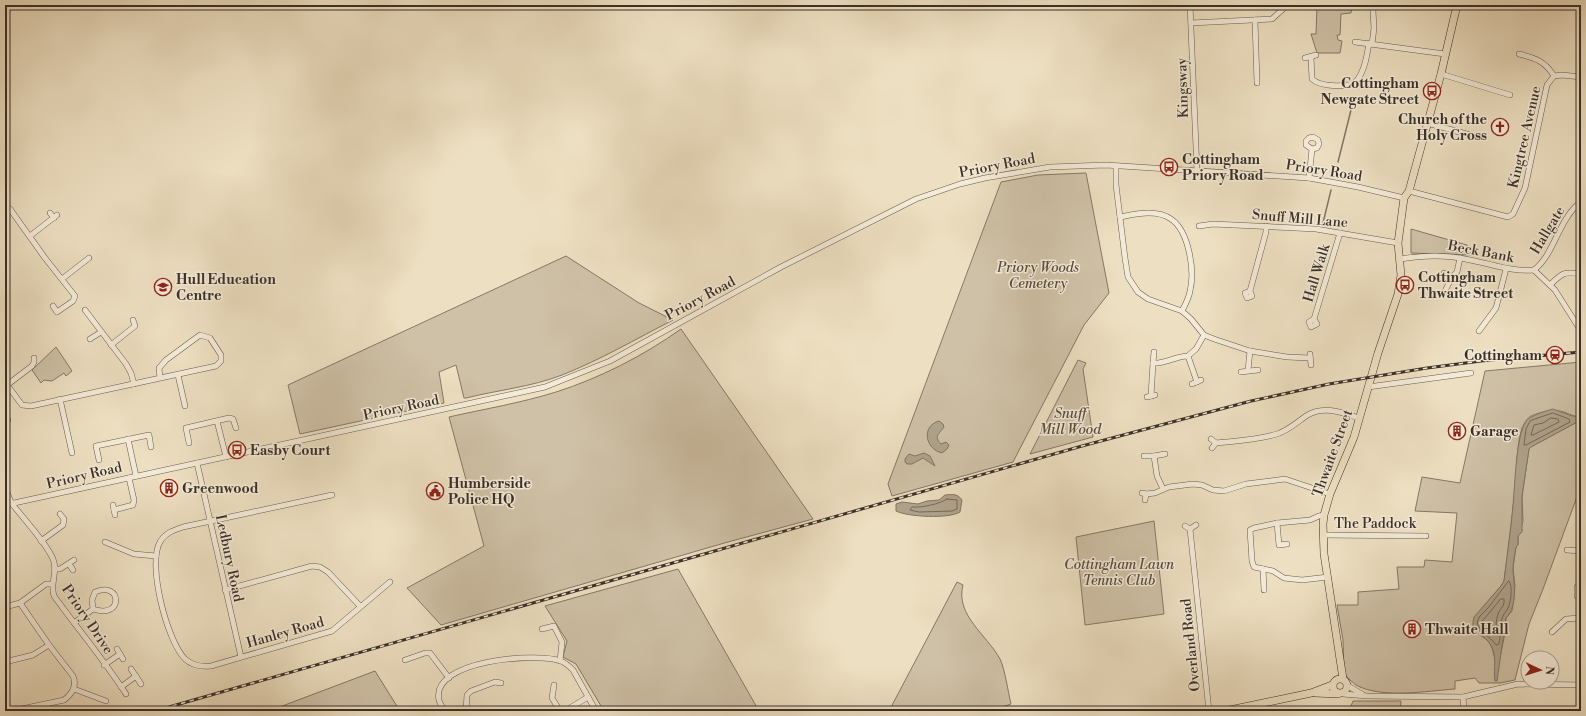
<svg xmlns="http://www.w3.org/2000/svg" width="1586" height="716" font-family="'Libre Bodoni',serif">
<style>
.green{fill:#cfc1a7;stroke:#857868}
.water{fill:#b0a48d;stroke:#817665}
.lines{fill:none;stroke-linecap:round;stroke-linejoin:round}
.shore{stroke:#766a5a;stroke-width:1}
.stream{stroke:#817665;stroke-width:1.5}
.minor-casing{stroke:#685c4e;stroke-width:6}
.major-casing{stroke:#3b3028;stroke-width:8}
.minor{stroke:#f3ead7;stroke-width:5}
.major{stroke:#eddfc1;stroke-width:7}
.rail-casing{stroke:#3b3028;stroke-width:3}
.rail{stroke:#f3ead7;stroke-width:1.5;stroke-dasharray:4.5;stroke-linecap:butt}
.labels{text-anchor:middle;stroke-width:3;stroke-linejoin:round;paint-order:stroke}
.poi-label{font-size:14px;font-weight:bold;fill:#3b3028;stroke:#f3ead7;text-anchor:start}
.street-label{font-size:14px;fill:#3b3028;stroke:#f3ead7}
.park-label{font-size:14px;font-style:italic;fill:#594d41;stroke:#f3ead7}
</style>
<rect width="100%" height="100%" fill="#eddfc1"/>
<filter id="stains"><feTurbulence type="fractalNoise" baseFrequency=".005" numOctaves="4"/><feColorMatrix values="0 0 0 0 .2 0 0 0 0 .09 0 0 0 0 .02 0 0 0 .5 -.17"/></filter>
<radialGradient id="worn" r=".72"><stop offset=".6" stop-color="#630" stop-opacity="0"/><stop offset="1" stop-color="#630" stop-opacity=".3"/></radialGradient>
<g class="green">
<path d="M1317 5H1352L1351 13 1341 14 1340 35H1337L1338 40 1342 41 1340 53H1317L1311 34H1316Z"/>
<path d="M1086 173 1109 293 1084 325 1013 462 892 496 888 484 1001 182 1038 175Z"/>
<path d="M1411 229 1467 245 1473 252 1472 255 1411 253Z"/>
<path d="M566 256 639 303 673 320C636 339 600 360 562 375 531 387 498 390 466 398H464L456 365 439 372 444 403 300 434 288 385Z"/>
<path d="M681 329 813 519 728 542 441 625 407 588 484 546 449 417C484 409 521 403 556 392 600 378 643 356 681 329Z"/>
<path d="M56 347 72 371 66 376 64 373 52 381 44 380 41 383 32 370Z"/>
<path d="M1078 360 1086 363 1083 369 1093 437 1030 454Z"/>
<path d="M1581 362V417C1574 417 1570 414 1564 412 1555 409 1539 412 1531 416 1527 418 1524 424 1522 428 1516 447 1517 469 1515 489 1512 520 1508 550 1504 581 1498 594 1467 616 1476 631 1478 635 1484 637 1488 641 1493 646 1493 655 1496 661L1500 657 1504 638 1506 618 1512 611 1515 586 1513 568 1516 547 1518 545V536L1522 530 1521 527 1523 521 1522 496 1529 449 1530 447 1581 420V486L1543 589 1529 624 1515 680 1500 683H1479L1475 678 1455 681V689C1427 691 1381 699 1356 685 1352 682 1348 678 1344 674L1343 640 1337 605H1358V592L1399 589 1397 567H1424L1425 560 1452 562 1457 513 1415 511 1422 477 1460 483 1485 371Z"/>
<path d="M1154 521 1164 614 1085 625 1076 537Z"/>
<path d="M678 569 759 711H604L576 664 563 657 567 641 545 606Z"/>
<path d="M957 582 963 585C955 615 987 635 1000 659 1005 669 1008 692 1011 704L990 711H889Z"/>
<path d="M375 671 400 711H269Z"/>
<path d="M1353 701H1401L1400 711H1349Z"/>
</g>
<g class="water">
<path d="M1553 409 1572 416 1581 417V420L1531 447 1529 449 1522 496V532L1518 536V545L1516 547C1515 554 1513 562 1513 569 1514 587 1518 604 1506 618L1497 681H1495C1493 668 1498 656 1490 644 1483 632 1469 634 1474 617L1501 586 1504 581C1507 555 1511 530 1513 505 1515 485 1516 436 1526 421 1528 417 1548 410 1553 409Z"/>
<path d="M939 421 943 424 944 427C940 433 933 436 941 444L946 442 949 445 947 449 942 453C925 449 921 426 939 421Z"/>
<path d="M924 453 930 456 935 466 923 458 912 464H907L905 462V459L909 454 915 456Z"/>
<path d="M945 495C953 494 958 494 962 500L960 512C949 519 908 517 896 511V504L902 502 918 504 927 501 939 500Z"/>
</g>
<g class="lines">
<g class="shore">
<path d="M1553 413 1569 419 1570 422 1526 445H1524L1526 429 1530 421Z"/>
<path d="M1551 418 1558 419 1559 422 1533 435H1531L1534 425 1543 423Z"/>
<path d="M947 499 957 500V509L952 511 919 512 910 510 912 507C921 508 940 504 947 499Z"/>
<path d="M1509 581C1513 586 1511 602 1508 608 1507 611 1504 613 1503 616 1499 624 1501 636 1499 644L1496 645C1490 636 1479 632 1477 622L1480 616 1488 608Z"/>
<path d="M1501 599H1504C1505 607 1500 608 1498 614 1496 619 1496 626 1496 632L1493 633 1483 626 1482 622Z"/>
</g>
<g class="stream">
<path d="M1338 162 1351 110"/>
<path d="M1323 223 1331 190"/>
</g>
<defs>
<g id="minor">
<path d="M1190 5 1197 171"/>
<path d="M1575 5 1581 6"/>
<path d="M1255 20 1257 83"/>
<path d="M1191 23 1272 19 1283 9 1284 5"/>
<path d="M1355 42 1445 54"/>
<path d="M1372 44 1374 28 1373 11 1374 5"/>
<path d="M1311 57 1312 79C1320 87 1352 89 1358 79 1365 69 1367 55 1369 43"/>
<path d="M1305 58 1316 55"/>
<path d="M1441 74 1510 95"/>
<path d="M1554 76 1562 75 1581 77"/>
<path d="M1427 123 1481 138"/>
<path d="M1116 166V185L1125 258 1128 277 1138 292 1148 299 1182 311 1191 319 1204 335 1214 339 1250 351 1287 357 1310 358"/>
<path d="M1309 178 1312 149 1306 145V141L1309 138 1313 137 1318 140 1319 144 1317 148 1312 149"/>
<path d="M1409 191 1508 217 1513 214 1525 188 1547 85 1554 76C1545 61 1535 58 1519 54"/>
<path d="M5 206 10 209 45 258 75 296 73 301 57 312 53 306"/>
<path d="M50 213 54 218"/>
<path d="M1120 217C1136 214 1156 209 1171 219 1189 231 1195 271 1190 291 1189 298 1185 305 1182 311"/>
<path d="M1199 226 1213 224 1316 229 1398 243"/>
<path d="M30 236 57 215"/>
<path d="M1400 259C1424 255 1446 254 1470 260 1492 264 1512 272 1534 270"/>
<path d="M1534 270C1555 254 1558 219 1581 202"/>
<path d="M1534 270 1555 290 1581 331"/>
<path d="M1444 273 1452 277"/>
<path d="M62 279 89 258"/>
<path d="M1550 285C1562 273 1564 271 1581 274"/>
<path d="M1250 291 1252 296 1250 297 1247 298 1245 293 1250 291 1266 232V226"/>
<path d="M1444 293 1452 277 1457 272 1460 258"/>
<path d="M85 310 126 364 131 373 134 384"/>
<path d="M1314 319 1317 324 1311 327 1309 322 1314 319 1340 233"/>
<path d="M1479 331 1496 308 1506 269"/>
<path d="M90 339 101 332"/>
<path d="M111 345 135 326 133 320"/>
<path d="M1310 354 1311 365"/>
<path d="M1188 356 1197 382"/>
<path d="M1153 363 1154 352"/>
<path d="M1248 370 1250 351"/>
<path d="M1241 372 1258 370"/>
<path d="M178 375 185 406"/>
<path d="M5 382 22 405 31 406 216 366 221 361V355L210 338 200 335 166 360 159 368 160 378"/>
<path d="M1192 384 1201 380"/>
<path d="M7 385 32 366 34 362V358"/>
<path d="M1368 387 1471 373"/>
<path d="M1151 396 1153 363C1165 364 1176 356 1188 356L1196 349 1204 335"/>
<path d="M1147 397 1155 395"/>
<path d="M60 399 72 453"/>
<path d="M217 421 226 457"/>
<path d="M5 423 8 420"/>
<path d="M128 439 136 476"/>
<path d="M1211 439 1216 443 1212 448"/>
<path d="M189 443 186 428 229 418 233 419 236 428"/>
<path d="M1216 443C1236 441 1258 440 1277 434 1289 430 1296 423 1306 416 1323 405 1341 412 1359 418"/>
<path d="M1144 456H1154L1165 454"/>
<path d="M1154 456 1157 476 1163 489"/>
<path d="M99 460 96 446 149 435 151 447"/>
<path d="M197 463 241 657"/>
<path d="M5 488C8 493 9 500 13 505 23 518 50 547 54 562 57 574 50 584 54 596 78 629 104 660 126 694"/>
<path d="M1142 493 1146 494 1145 500"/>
<path d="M1146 494 1155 493 1169 487 1193 484 1202 485 1213 490 1224 491 1246 484 1285 479 1330 494"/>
<path d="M332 495 183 527C174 530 165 533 160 542 147 564 167 641 185 659 193 666 202 667 211 666L332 631 390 582"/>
<path d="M5 505 545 387 610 361 781 267 916 199 960 184 985 178 1050 167 1106 165 1309 178 1358 187 1404 198"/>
<path d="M113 505 115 515"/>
<path d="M114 510 133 505 134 500 129 478"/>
<path d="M1324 515 1319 516 1310 520 1277 523 1254 528 1250 530 1252 561 1254 567 1273 571 1284 578 1302 580 1328 577"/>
<path d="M1277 523 1279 545 1287 544"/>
<path d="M1185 526 1190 529 1196 525"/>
<path d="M1190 529 1209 711"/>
<path d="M1323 535 1426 536"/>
<path d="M41 541 63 525 64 519 60 514"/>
<path d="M105 542 134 554 156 556"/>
<path d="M1567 550 1581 551"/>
<path d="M69 564 73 570"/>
<path d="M55 569H60L74 560"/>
<path d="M1263 569 1264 590"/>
<path d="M225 590 312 566 320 567 328 572 360 606"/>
<path d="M1577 596V587"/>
<path d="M5 607 20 603 46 584H52"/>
<path d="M74 623 93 609 92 600 95 592C122 580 124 620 93 609"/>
<path d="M542 629 554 626 562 642 560 661"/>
<path d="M1552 632 1566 619 1581 618"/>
<path d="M117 649 123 659"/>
<path d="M405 660 425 653H430L449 678"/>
<path d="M5 662 33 655 49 645"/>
<path d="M104 665 120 654"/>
<path d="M131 669 141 684"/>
<path d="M554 685 552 698 560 711"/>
<path d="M1348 686 1362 694"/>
<path d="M121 687 136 676"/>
<path d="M74 689 106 701"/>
<path d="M1343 694 1368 696 1463 697 1518 684 1581 685"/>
<path d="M1463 697 1464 711"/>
<path d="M12 711 64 700C72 694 77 686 73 676L49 645 20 603"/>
<path d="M445 711C443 708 440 704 439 700 430 660 537 652 561 661 566 663 569 666 573 670L596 711"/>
<path d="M466 711 467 695 471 691 495 682 501 683"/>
<path d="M565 711 588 697"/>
</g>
<g id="major">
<circle cx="1340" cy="686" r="7"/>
<path d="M1343 679 1324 554 1323 524 1324 515 1330 494 1354 437 1378 353 1398 294 1401 275 1398 243 1404 198 1409 191 1441 74 1457 5"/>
<path d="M1315 693 1338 694"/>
<path d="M1225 711 1311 693 1332 685"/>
</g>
</defs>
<use href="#minor" class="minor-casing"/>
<use href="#major" class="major-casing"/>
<use href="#minor" class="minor"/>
<use href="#major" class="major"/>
<defs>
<path id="rail" d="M155 711 1082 446 1251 401 1329 384 1427 368 1481 361 1581 352"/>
</defs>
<use href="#rail" class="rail-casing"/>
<use href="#rail" class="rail"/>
</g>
<defs>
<symbol id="bus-ring" viewBox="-11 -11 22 22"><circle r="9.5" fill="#f3ead7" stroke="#8f2418" stroke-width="1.5"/><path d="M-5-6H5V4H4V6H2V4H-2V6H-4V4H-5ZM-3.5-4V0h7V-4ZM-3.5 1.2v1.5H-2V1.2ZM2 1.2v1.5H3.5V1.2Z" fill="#8f2418"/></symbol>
<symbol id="church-ring" viewBox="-11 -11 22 22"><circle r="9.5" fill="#f3ead7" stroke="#8f2418" stroke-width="1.5"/><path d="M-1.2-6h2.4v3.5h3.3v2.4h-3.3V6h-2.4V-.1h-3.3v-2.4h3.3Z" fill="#8f2418"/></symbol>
<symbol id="school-ring" viewBox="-11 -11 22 22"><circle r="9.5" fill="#f3ead7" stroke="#8f2418" stroke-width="1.5"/><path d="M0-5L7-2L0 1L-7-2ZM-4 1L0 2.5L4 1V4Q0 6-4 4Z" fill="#8f2418"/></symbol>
<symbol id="station-ring" viewBox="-11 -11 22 22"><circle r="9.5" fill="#f3ead7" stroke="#8f2418" stroke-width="1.5"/><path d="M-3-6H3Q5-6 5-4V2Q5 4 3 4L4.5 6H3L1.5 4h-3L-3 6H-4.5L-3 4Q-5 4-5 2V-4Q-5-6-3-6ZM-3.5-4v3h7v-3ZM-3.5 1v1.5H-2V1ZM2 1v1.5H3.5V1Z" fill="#8f2418"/></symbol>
<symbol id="building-ring" viewBox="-11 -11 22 22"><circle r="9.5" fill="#f3ead7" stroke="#8f2418" stroke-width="1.5"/><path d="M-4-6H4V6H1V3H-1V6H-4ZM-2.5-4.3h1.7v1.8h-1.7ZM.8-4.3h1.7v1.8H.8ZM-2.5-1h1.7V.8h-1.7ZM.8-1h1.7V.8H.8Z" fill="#8f2418"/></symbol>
<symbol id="civic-ring" viewBox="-11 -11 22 22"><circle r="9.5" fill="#f3ead7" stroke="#8f2418" stroke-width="1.5"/><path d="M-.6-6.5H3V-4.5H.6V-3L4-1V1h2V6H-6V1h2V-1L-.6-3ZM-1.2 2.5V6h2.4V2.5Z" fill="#8f2418"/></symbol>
</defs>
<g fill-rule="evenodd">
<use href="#bus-ring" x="1422" y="81" width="20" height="20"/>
<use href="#church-ring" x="1490" y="117" width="20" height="20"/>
<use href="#bus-ring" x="1159" y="157" width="20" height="20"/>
<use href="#bus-ring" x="1395" y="275" width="20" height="20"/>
<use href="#school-ring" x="153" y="277" width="20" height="20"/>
<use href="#station-ring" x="1545" y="345" width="20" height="20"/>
<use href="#building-ring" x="1447" y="421" width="20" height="20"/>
<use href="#bus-ring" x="227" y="440" width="20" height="20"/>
<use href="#building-ring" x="159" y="478" width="20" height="20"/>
<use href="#civic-ring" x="425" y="481" width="20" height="20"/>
<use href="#building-ring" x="1402" y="619" width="20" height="20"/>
</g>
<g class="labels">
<g class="poi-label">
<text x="1419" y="88" text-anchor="end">Cottingham<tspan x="1419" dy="16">Newgate Street</tspan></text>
<text x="1487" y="124" text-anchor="end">Church of the<tspan x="1487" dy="16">Holy Cross</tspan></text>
<text x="1182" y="164">Cottingham<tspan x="1182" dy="16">Priory Road</tspan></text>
<text x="1418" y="282">Cottingham<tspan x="1418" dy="16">Thwaite Street</tspan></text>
<text x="176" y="284">Hull Education<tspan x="176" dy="16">Centre</tspan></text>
<text x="1542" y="360" text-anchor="end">Cottingham</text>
<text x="1470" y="436">Garage</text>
<text x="250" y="455">Easby Court</text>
<text x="448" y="488">Humberside<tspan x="448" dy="16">Police HQ</tspan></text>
<text x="182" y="493">Greenwood</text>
<text x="1425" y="634">Thwaite Hall</text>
</g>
<g class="street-label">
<text transform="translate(1182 88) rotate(-92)" y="5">Kingsway</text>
<text transform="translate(1524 137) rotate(-77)" y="5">Kingtree Avenue</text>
<text transform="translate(997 165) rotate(-11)" y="5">Priory Road</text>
<text transform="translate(1324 170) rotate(9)" y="5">Priory Road</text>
<text transform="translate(1300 218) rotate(5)" y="5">Snuff Mill Lane</text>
<text transform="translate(1547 230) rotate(-59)" y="5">Hallgate</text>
<text transform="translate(1481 251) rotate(11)" y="5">Beck Bank</text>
<text transform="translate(1316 273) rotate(-73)" y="5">Hall Walk</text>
<text transform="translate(700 298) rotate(-28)" y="5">Priory Road</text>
<text transform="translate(401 407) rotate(-12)" y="5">Priory Road</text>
<text transform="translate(1332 453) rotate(-70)" y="5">Thwaite Street</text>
<text transform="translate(84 475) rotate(-13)" y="5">Priory Road</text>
<text x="1375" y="528">The Paddock</text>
<text transform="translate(230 558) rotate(78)" y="5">Ledbury Road</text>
<text transform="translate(88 619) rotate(56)" y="5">Priory Drive</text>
<text transform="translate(285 632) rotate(-16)" y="5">Hanley Road</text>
<text transform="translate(1190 645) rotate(-96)" y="5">Overland Road</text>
</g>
<g class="park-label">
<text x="1038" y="272">Priory Woods<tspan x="1038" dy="16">Cemetery</tspan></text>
<text x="1070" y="418">Snuff<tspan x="1070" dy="16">Mill Wood</tspan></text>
<text x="1119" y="569">Cottingham Lawn<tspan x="1119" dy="16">Tennis Club</tspan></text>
</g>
</g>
<rect width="1586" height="716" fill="none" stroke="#eddfc1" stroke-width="20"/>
<rect x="6" y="6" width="1574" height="704" fill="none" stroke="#3b3028" stroke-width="2"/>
<rect x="10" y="10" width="1566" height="696" fill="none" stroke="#3b3028"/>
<g transform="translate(1540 670) rotate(94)"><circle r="19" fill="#f3ead7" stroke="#a9a091"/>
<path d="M0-3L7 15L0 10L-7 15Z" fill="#8f2418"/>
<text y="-6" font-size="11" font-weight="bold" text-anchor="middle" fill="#3b3028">N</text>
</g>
<rect width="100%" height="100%" filter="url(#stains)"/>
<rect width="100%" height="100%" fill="url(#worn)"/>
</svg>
